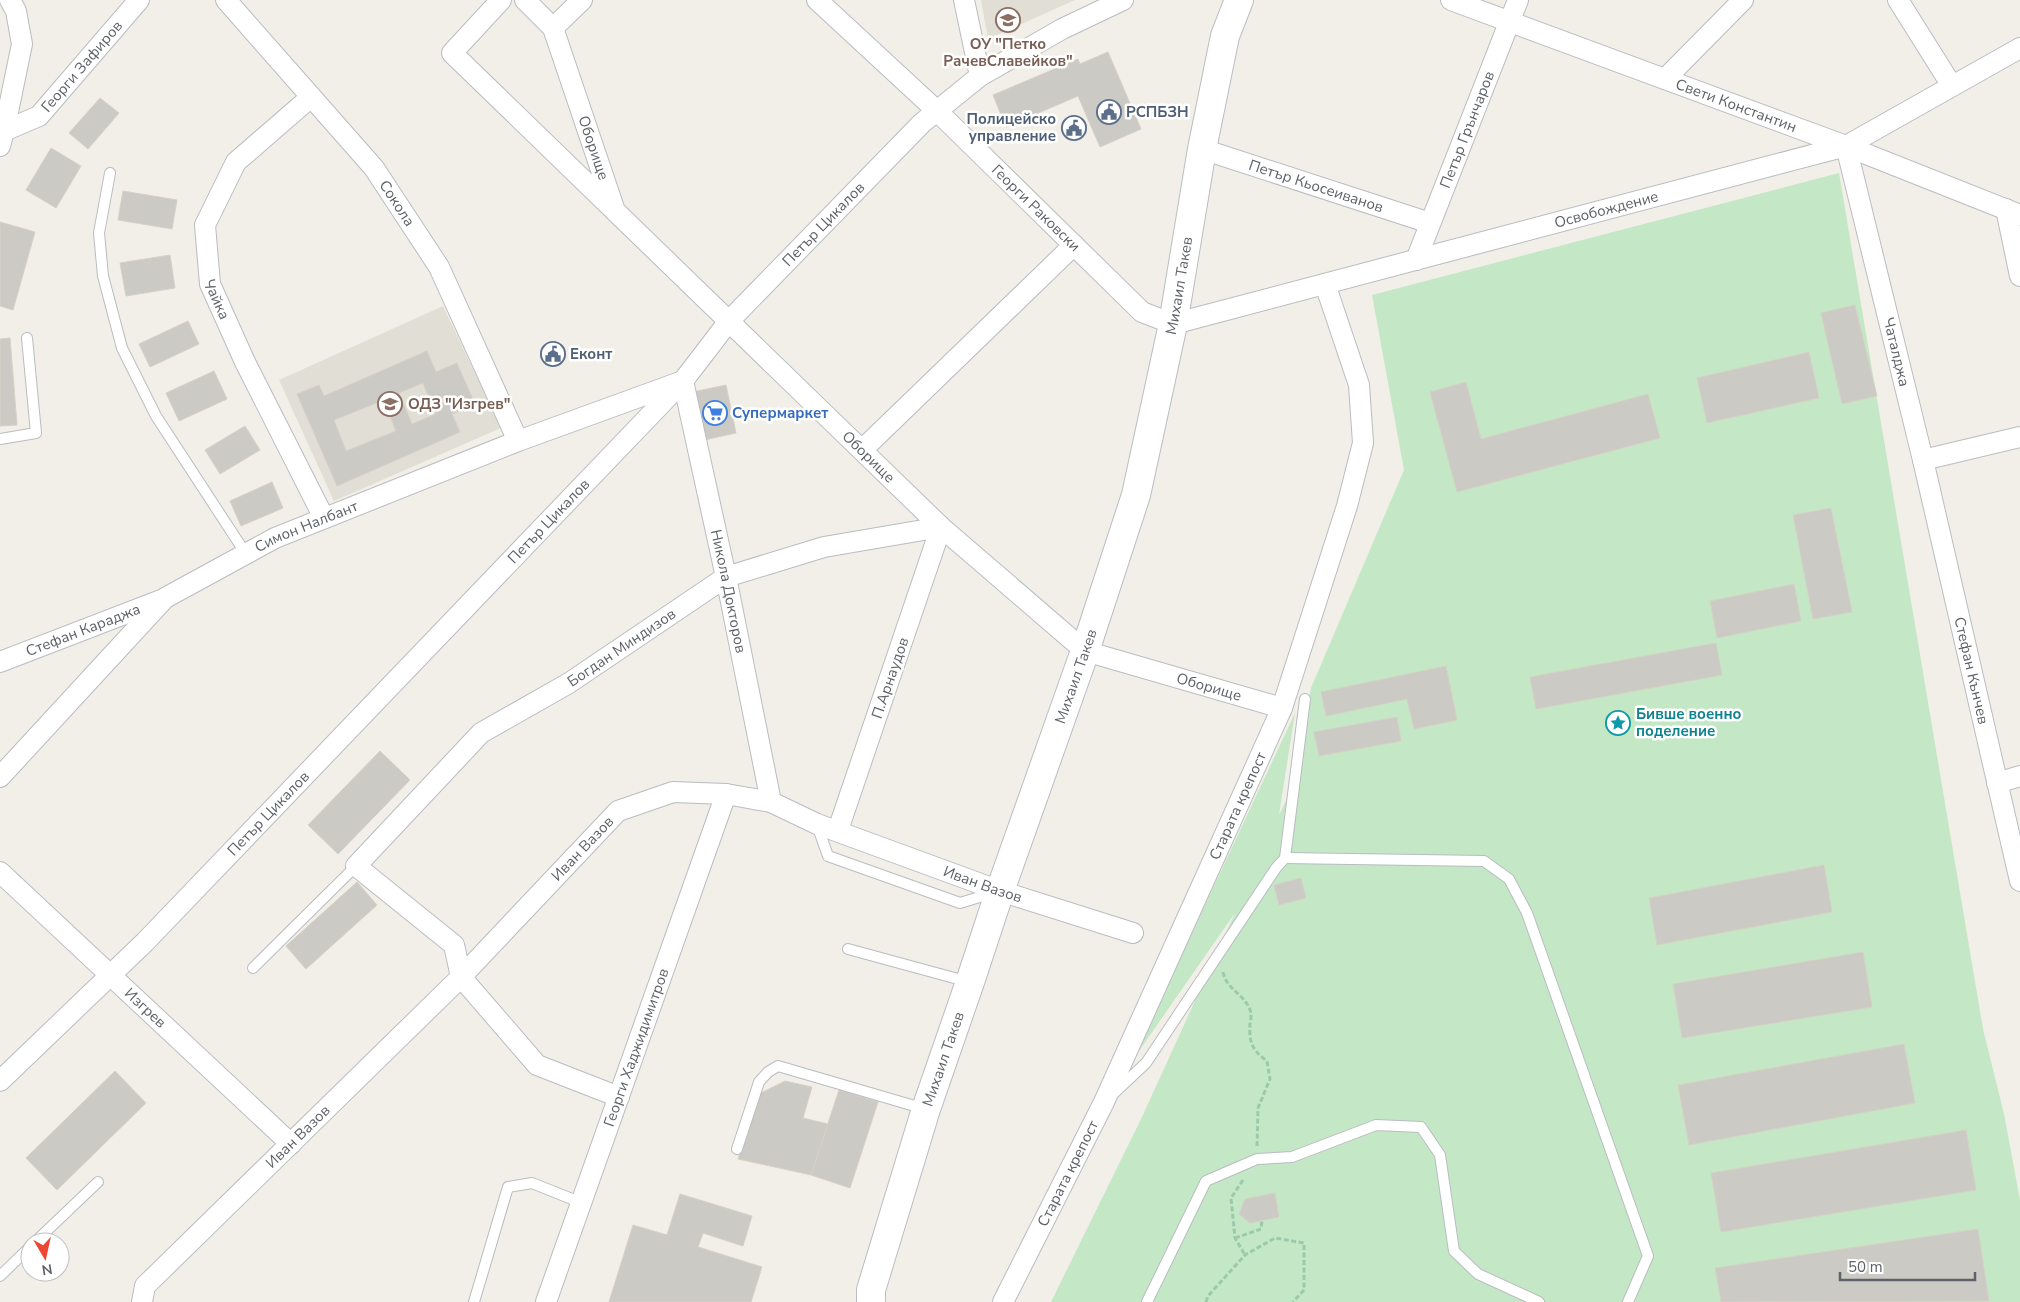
<svg xmlns="http://www.w3.org/2000/svg" width="2020" height="1302" font-family="'Nunito Sans',sans-serif">
<style>
.education{fill:#e1ded5}
.green{fill:#c4e8c5}
.building{fill:#cccac4;stroke:#d6d1c5;fill-rule:evenodd}
.lines{fill:none;stroke-linecap:round;stroke-linejoin:round}
.service-casing{stroke:#b9bcc1;stroke-width:12}
.minor-casing{stroke:#b9bcc1;stroke-width:22}
.secondary-casing{stroke:#babdc3;stroke-width:30}
.path{stroke:#9dc9ab;stroke-width:3;stroke-dasharray:5 2.5;stroke-linecap:butt}
.service{stroke:#fff;stroke-width:10}
.minor{stroke:#fff;stroke-width:20}
.secondary{stroke:#fff;stroke-width:28}
.labels{text-anchor:middle;stroke-width:5;stroke-linejoin:round;paint-order:stroke}
.education-label{font-size:15px;font-weight:bold;fill:#785e54;stroke:#fff}
.street-label{font-size:15px;fill:#5e6268;stroke:#fff}
.service-label{font-size:15px;font-weight:bold;fill:#4e5e75;stroke:#fff;text-anchor:start}
.shop-label{font-size:15px;font-weight:bold;fill:#366cbe;stroke:#fff;text-anchor:start}
.culture-label{font-size:15px;font-weight:bold;fill:#0d838f;stroke:#fff;text-anchor:start}
</style>
<rect width="100%" height="100%" fill="#f1efe7"/>
<g class="education">
<path d="M981 0H1075L988 39Z"/>
<path d="M443 306 501 428 334 501 279 380Z"/>
</g>
<path class="green" d="M1839 173 1983 1029 2004 1114 2020 1200V1302H1051L1142 1117 1235 913 1132 1061 1295 713 1279 815 1292 788 1311 688 1404 470 1372 295Z"/>
<g class="building">
<path d="M1108 52 1141 129 1100 147 1078 96 1006 127 993 95 1078 59 1080 64Z"/>
<path d="M100 98 119 113 88 149 69 133Z"/>
<path d="M51 148 81 166 56 208 26 190Z"/>
<path d="M123 191 177 200 172 229 118 220Z"/>
<path d="M0 222 35 232 13 310 0 306Z"/>
<path d="M170 255 175 288 126 296 120 263Z"/>
<path d="M1855 305 1877 396 1842 404 1821 313Z"/>
<path d="M188 321 199 344 150 367 139 344Z"/>
<path d="M10 338 17 425 0 426V339Z"/>
<path d="M427 351 436 372 457 363 475 404 452 414 460 432 337 486 297 394 319 385 324 396ZM423 383 436 414 412 424 399 393ZM384 400 396 431 346 451 334 420Z"/>
<path d="M1809 352 1819 398 1707 423 1697 378Z"/>
<path d="M214 371 227 399 179 421 166 393Z"/>
<path d="M1466 382 1481 439 1648 394 1660 438 1457 492 1430 392Z"/>
<path d="M726 385 736 433 704 440 693 392Z"/>
<path d="M245 426 260 450 220 474 205 450Z"/>
<path d="M272 482 283 508 241 526 230 501Z"/>
<path d="M1831 508 1852 612 1813 619 1793 515Z"/>
<path d="M1794 584 1801 621 1717 638 1710 601Z"/>
<path d="M1716 643 1722 675 1536 709 1530 677Z"/>
<path d="M1446 666 1457 720 1414 729 1407 699 1326 716 1321 692Z"/>
<path d="M1397 717 1401 741 1319 756 1314 732Z"/>
<path d="M380 751 410 780 338 854 308 825Z"/>
<path d="M1824 865 1832 912 1657 945 1649 898Z"/>
<path d="M1301 878 1306 898 1279 905 1274 885Z"/>
<path d="M357 882 377 905 306 969 286 946Z"/>
<path d="M1863 952 1872 1007 1682 1038 1673 984Z"/>
<path d="M1904 1044 1915 1103 1689 1145 1678 1085Z"/>
<path d="M115 1071 146 1103 57 1190 26 1158Z"/>
<path d="M785 1081 812 1087 803 1118 828 1124 811 1175 738 1159 757 1095Z"/>
<path d="M839 1090 878 1102 850 1188 811 1175Z"/>
<path d="M1966 1130 1976 1190 1721 1232 1711 1173Z"/>
<path d="M1275 1193 1279 1217 1250 1223 1239 1214 1245 1199Z"/>
<path d="M680 1194 752 1216 743 1246 703 1233 698 1247 762 1267 751 1302H609L633 1225 667 1235Z"/>
<path d="M1978 1229 1989 1301 1721 1302 1715 1268Z"/>
</g>
<g class="lines">
<defs>
<g id="service">
<path d="M110 173 99 233 103 276 122 348 156 416 246 554"/>
<path d="M0 439 36 433 27 338"/>
<path d="M817 825 828 856 960 903 996 892"/>
<path d="M1285 858 1484 861 1509 879 1527 913 1648 1256 1628 1302"/>
<path d="M848 949 969 982"/>
<path d="M253 968 356 866"/>
<path d="M1114 1093 1146 1063 1276 868 1285 858 1305 699"/>
<path d="M737 1149 759 1082 768 1072 778 1066 925 1109"/>
<path d="M35 1242 98 1182"/>
<path d="M0 1276 30 1247"/>
<path d="M474 1302 508 1187 532 1183 582 1203"/>
<path d="M1147 1302 1206 1181 1257 1159 1292 1157 1376 1125 1421 1127 1440 1155 1454 1251 1478 1274 1539 1302"/>
</g>
<g id="minor">
<path id="s1" d="M226 0 374 168 439 267 518 441"/>
<path d="M501 0 452 53 612 208"/>
<path id="s2" d="M525 0 553 28 615 211 941 527 1085 651 1282 708"/>
<path id="s3" d="M817 0 937 111 1142 312 1173 324 1846 146 2020 48"/>
<path d="M964 0 980 76"/>
<path id="s4" d="M1451 0 1846 146 2020 215"/>
<path d="M1898 0 1952 86"/>
<path d="M553 28 582 0"/>
<path d="M1665 79 1743 0"/>
<path id="s5" d="M311 97 236 162 205 225 210 284 245 362 324 518"/>
<path d="M4 131 22 44 16 11 10 0"/>
<path id="s6" d="M0 146 4 131 39 116 139 0"/>
<path id="s7" d="M1846 146 1923 460 2020 437"/>
<path id="s8" d="M1202 149 1430 223"/>
<path d="M2006 209 2020 276"/>
<path id="s9" d="M1416 260 1518 0"/>
<path d="M862 450 1074 245"/>
<path id="s10" d="M1923 460 2020 881"/>
<path id="s11" d="M0 662 161 600"/>
<path id="s12" d="M0 777 165 598 275 538 518 441 683 381 726 577 771 802"/>
<path d="M1997 783 2020 776"/>
<path id="s13" d="M0 872 291 1144"/>
<path id="s14" d="M0 1081 145 942 683 381 729 321 922 123 980 76 1062 29 1123 0"/>
<path id="s15" d="M619 1097 537 1065 461 977 454 945 356 866 481 733 569 683 726 577 824 547 941 527 838 830"/>
<path id="s16" d="M142 1302 145 1286 461 977 618 811 673 792 726 794 771 802 817 824 1000 891 1133 933"/>
<path id="s17" d="M546 1302 726 794"/>
<path id="s18" d="M1003 1302 1104 1102 1282 708 1347 506 1363 443 1359 385 1325 284"/>
</g>
<g id="secondary">
<path id="s19" d="M871 1302V1290L926 1109 970 982 1000 891 1085 651 1136 495 1173 324 1202 149 1225 36 1239 0"/>
</g>
</defs>
<use href="#service" class="service-casing"/>
<use href="#minor" class="minor-casing"/>
<use href="#secondary" class="secondary-casing"/>
<g class="path">
<path d="M1223 972C1227 991 1246 994 1251 1013 1251 1016 1251 1021 1250 1024 1249 1043 1252 1050 1267 1061L1270 1079 1258 1108 1257 1146"/>
<path d="M1243 1180 1231 1198 1235 1238 1245 1255"/>
<path d="M1235 1238 1261 1229 1262 1221"/>
<path d="M1206 1302 1208 1296 1245 1255 1275 1238 1304 1243V1290L1293 1302"/>
</g>
<use href="#service" class="service"/>
<use href="#minor" class="minor"/>
<use href="#secondary" class="secondary"/>
</g>
<defs>
<symbol id="school-ring" viewBox="-11 -11 22 22"><circle r="9.5" fill="#fff" stroke="#8d6e63" stroke-width="1.5"/><path d="M0-5L7-2L0 1L-7-2ZM-4 1L0 2.5L4 1V4Q0 6-4 4Z" fill="#8d6e63"/></symbol>
<symbol id="civic-ring" viewBox="-11 -11 22 22"><circle r="9.5" fill="#fff" stroke="#5c6f8a" stroke-width="1.5"/><path d="M-.6-6.5H3V-4.5H.6V-3L4-1V1h2V6H-6V1h2V-1L-.6-3ZM-1.2 2.5V6h2.4V2.5Z" fill="#5c6f8a"/></symbol>
<symbol id="supermarket-ring" viewBox="-11 -11 22 22"><circle r="9.5" fill="#fff" stroke="#3f7fe0" stroke-width="1.5"/><path d="M-6-5.5h2.5l.6 2H6L4.5 2H-2.5L-4.4-4H-6ZM-1.5 3.2a1.3 1.3 0 1 0 .1 0ZM3 3.2a1.3 1.3 0 1 0 .1 0Z" fill="#3f7fe0"/></symbol>
<symbol id="sight-ring" viewBox="-11 -11 22 22"><circle r="9.5" fill="#fff" stroke="#0f9aa8" stroke-width="1.5"/><path d="M0-6L1.8-2.2L6-1.7L2.9 1.2L3.7 5.4L0 3.3L-3.7 5.4L-2.9 1.2L-6-1.7L-1.8-2.2Z" fill="#0f9aa8"/></symbol>
</defs>
<g fill-rule="evenodd">
<use href="#school-ring" x="994" y="6" width="28" height="28"/>
<use href="#civic-ring" x="1095" y="98" width="28" height="28"/>
<use href="#civic-ring" x="1060" y="114" width="28" height="28"/>
<use href="#civic-ring" x="539" y="340" width="28" height="28"/>
<use href="#school-ring" x="376" y="390" width="28" height="28"/>
<use href="#supermarket-ring" x="701" y="399" width="28" height="28"/>
<use href="#sight-ring" x="1604" y="709" width="28" height="28"/>
</g>
<g class="labels">
<g class="education-label">
<text x="1008" y="49">ОУ "Петко<tspan x="1008" dy="17">РачевСлавейков"</tspan></text>
<text x="408" y="409" text-anchor="start">ОДЗ "Изгрев"</text>
</g>
<g class="street-label">
<text dy="5" stroke="none"><textPath href="#s6" startOffset="119">Георги Зафиров</textPath></text>
<text dy="5" stroke="none"><textPath href="#s4" startOffset="304">Свети Константин</textPath></text>
<text dy="5" stroke="none"><textPath href="#s9" startOffset="140">Петър Грънчаров</textPath></text>
<text dy="5" stroke="none"><textPath href="#s2" startOffset="166">Оборище</textPath></text>
<text dy="5" stroke="none"><textPath href="#s8" startOffset="120">Петър Кьосеиванов</textPath></text>
<text dy="5" stroke="none"><textPath href="#s1" startOffset="266">Сокола</textPath></text>
<text dy="5" stroke="none"><textPath href="#s3" startOffset="302">Георги Раковски</textPath></text>
<text dy="5" stroke="none"><textPath href="#s3" startOffset="932">Освобождение</textPath></text>
<text dy="5" stroke="none"><textPath href="#s14" startOffset="1189">Петър Цикалов</textPath></text>
<text dy="5" stroke="none"><textPath href="#s19" startOffset="1064">Михаил Такев</textPath></text>
<text dy="5" stroke="none"><textPath href="#s5" startOffset="245">Чайка</textPath></text>
<text dy="5" stroke="none"><textPath href="#s7" startOffset="212">Чаталджа</textPath></text>
<text dy="5" stroke="none"><textPath href="#s2" startOffset="586">Оборище</textPath></text>
<text dy="5" stroke="none"><textPath href="#s14" startOffset="784">Петър Цикалов</textPath></text>
<text dy="5" stroke="none"><textPath href="#s12" startOffset="402">Симон Налбант</textPath></text>
<text dy="5" stroke="none"><textPath href="#s12" startOffset="1021">Никола Докторов</textPath></text>
<text dy="5" stroke="none"><textPath href="#s11" startOffset="89">Стефан Караджа</textPath></text>
<text dy="5" stroke="none"><textPath href="#s15" startOffset="710">Богдан Миндизов</textPath></text>
<text dy="5" stroke="none"><textPath href="#s10" startOffset="216">Стефан Кънчев</textPath></text>
<text dy="5" stroke="none"><textPath href="#s19" startOffset="659">Михаил Такев</textPath></text>
<text transform="translate(890 678) rotate(-71)" y="5">П.Арнаудов</text>
<text dy="5" stroke="none"><textPath href="#s2" startOffset="1006">Оборище</textPath></text>
<text dy="5" stroke="none"><textPath href="#s18" startOffset="549">Старата крепост</textPath></text>
<text dy="5" stroke="none"><textPath href="#s14" startOffset="379">Петър Цикалов</textPath></text>
<text dy="5" stroke="none"><textPath href="#s16" startOffset="635">Иван Вазов</textPath></text>
<text dy="5" stroke="none"><textPath href="#s16" startOffset="1071">Иван Вазов</textPath></text>
<text dy="5" stroke="none"><textPath href="#s13" startOffset="199">Изгрев</textPath></text>
<text dy="5" stroke="none"><textPath href="#s17" startOffset="270">Георги Хаджидимитров</textPath></text>
<text dy="5" stroke="none"><textPath href="#s19" startOffset="254">Михаил Такев</textPath></text>
<text dy="5" stroke="none"><textPath href="#s16" startOffset="230">Иван Вазов</textPath></text>
<text dy="5" stroke="none"><textPath href="#s18" startOffset="144">Старата крепост</textPath></text>
</g>
<g class="service-label">
<text x="1126" y="117">РСПБЗН</text>
<text x="1056" y="124" text-anchor="end">Полицейско<tspan x="1056" dy="17">управление</tspan></text>
<text x="570" y="359">Еконт</text>
</g>
<g class="shop-label">
<text x="732" y="418">Супермаркет</text>
</g>
<g class="culture-label">
<text x="1636" y="719">Бивше военно<tspan x="1636" dy="17">поделение</tspan></text>
</g>
</g>
<g transform="translate(45 1257) rotate(171)"><circle r="24" fill="#ffffff" stroke="#bfc0c3"/>
<path d="M0-4L9 19L0 12L-9 19Z" fill="#ec4733"/>
<text y="-8" font-size="14" font-weight="bold" text-anchor="middle" fill="#5e6268">N</text>
</g>
<path d="M1840 1272v8h135v-8" fill="none" stroke="#5e6268" stroke-width="2.5"/>
<text x="1848" y="1272" font-size="15" fill="#5e6268" stroke="#ffffff" stroke-width="4" paint-order="stroke">50 m</text>
</svg>
